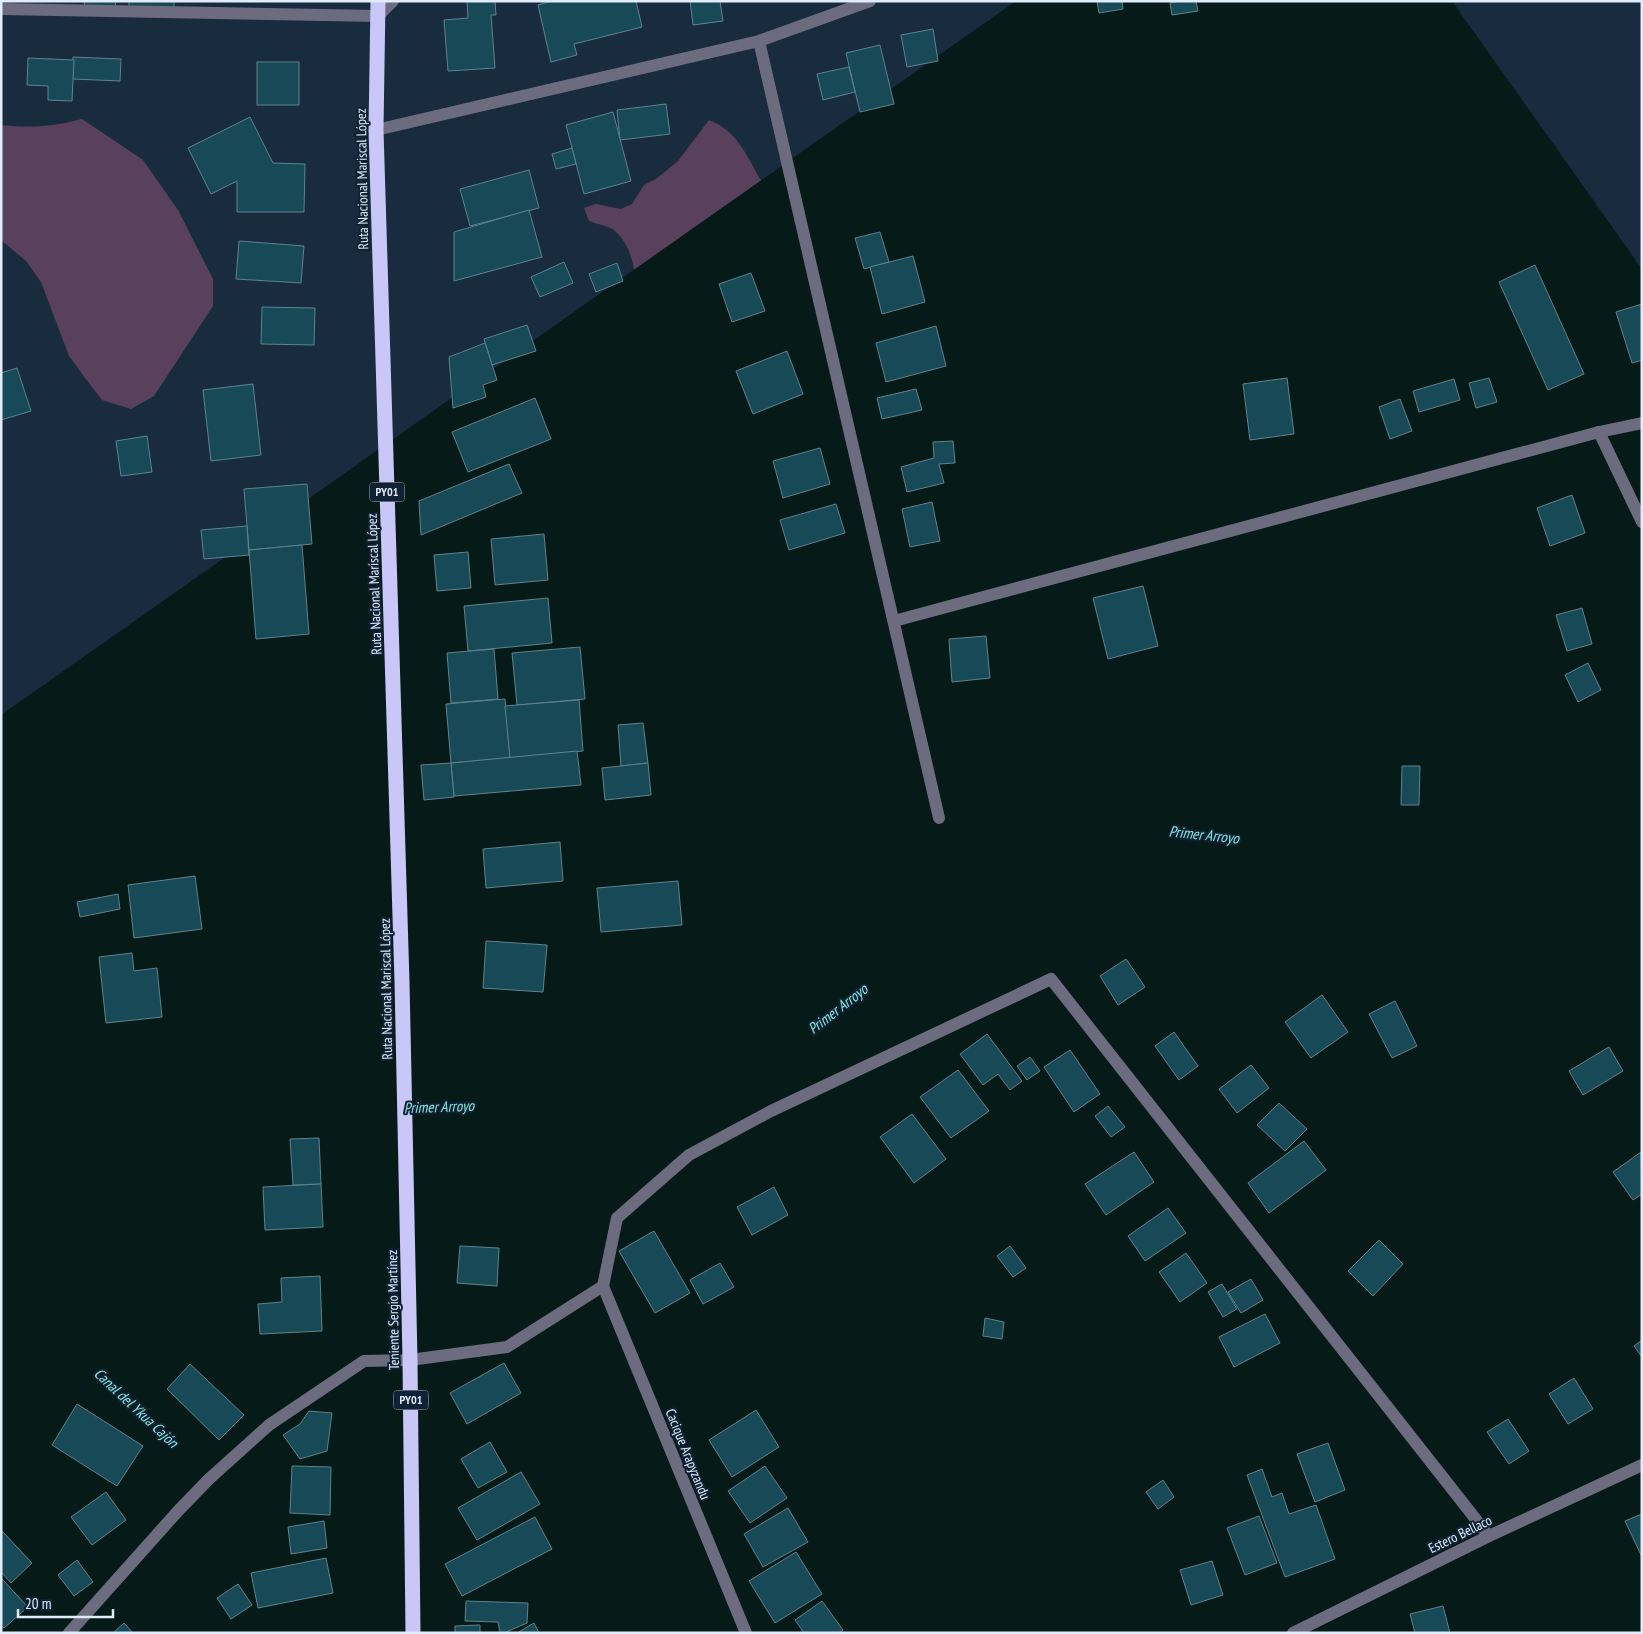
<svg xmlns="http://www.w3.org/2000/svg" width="1643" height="1634" font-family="'PT Sans Narrow',sans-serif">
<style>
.green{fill:#59405d}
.water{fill:#061b18}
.building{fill:#184956;stroke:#5e838e}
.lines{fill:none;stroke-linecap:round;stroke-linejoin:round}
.minor{stroke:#6c6b7f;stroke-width:12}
.highway{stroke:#c9c6f8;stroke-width:15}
.labels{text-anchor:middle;stroke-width:4;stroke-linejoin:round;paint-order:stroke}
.shield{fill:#102135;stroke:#a2afbf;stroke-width:1}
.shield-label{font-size:12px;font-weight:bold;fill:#e1ecfa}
.street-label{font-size:14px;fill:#e1ecfa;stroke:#102135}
.water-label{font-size:15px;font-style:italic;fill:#83eadb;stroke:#102135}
</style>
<rect width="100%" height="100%" fill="#192b3f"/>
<g class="green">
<path d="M82 119 143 160 178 210 213 279V306L154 396 131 409 102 400 85 378 69 356 41 282 26 261 1 240V125C33 128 51 127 82 119Z"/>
<path d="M709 120C737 131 745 153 759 177 764 185 770 192 776 199L638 305C635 279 636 250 615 231 609 226 597 224 589 221L584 208 596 204 621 209 632 204 644 185 656 179 678 161Z"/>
</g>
<path class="water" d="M1016 1H1452L1642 269V1633H1V715Z"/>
<g class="building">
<path d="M84 1H115L116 8H85Z"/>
<rect x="129" y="1" width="45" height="9"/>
<path d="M467 1H495L496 15H491L495 68 448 71 444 20 468 18Z"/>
<path d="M552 1H636L642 27 574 44 577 55 551 62 538 5Z"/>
<path d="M690 1H720L723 21 693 25Z"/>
<path d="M1097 1H1122L1123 9 1099 13Z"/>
<path d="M1181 1H1196L1198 11 1172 15 1170 3Z"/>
<path d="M933 29 938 61 907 67 901 35Z"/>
<path d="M880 45 894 104 860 112 846 53Z"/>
<path d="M73 57 121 59 120 81 73 79Z"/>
<path d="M28 58 74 60 72 101 48 100V86L27 85Z"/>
<rect x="257" y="62" width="42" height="43"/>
<path d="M849 67 855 92 823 100 817 74Z"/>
<path d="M666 104 670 134 620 140 617 110Z"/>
<path d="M613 112 631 181 584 194 566 125Z"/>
<path d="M250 117 273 163 305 164 304 212H237V181L211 194 188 148Z"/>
<path d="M572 148 576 164 556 169 552 154Z"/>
<path d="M529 170 539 208 470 226 460 189Z"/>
<path d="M529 210 542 257 454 281V232Z"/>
<path d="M880 232 889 262 864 269 855 238Z"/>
<path d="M239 241 304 246 301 283 236 279Z"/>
<path d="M913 256 925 302 882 314 870 267Z"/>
<path d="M564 262 573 283 540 297 531 277Z"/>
<path d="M617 263 623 281 596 292 589 274Z"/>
<path d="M1535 265 1584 374 1548 390 1499 282Z"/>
<path d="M751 273 765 311 732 322 719 284Z"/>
<path d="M1642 304V360L1632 363 1616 312Z"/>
<path d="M262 307 315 308 314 345 261 344Z"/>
<path d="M527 325 536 351 492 365 484 339Z"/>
<path d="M936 326 946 366 886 382 876 343Z"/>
<path d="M485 343 497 380 483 385 486 397 453 408 449 357Z"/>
<path d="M787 351 803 394 753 414 736 371Z"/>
<path d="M17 368 31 411 1 420V373Z"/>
<path d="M1287 378 1294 434 1250 440 1243 384Z"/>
<path d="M1489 378 1497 402 1476 408 1469 383Z"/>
<path d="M1454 379 1460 400 1419 412 1413 391Z"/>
<path d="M253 384 261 455 211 461 203 390Z"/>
<path d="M916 389 922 410 882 419 877 398Z"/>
<path d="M535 398 551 439 468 472 452 432Z"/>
<path d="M1400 399 1412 431 1390 439 1379 407Z"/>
<path d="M147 436 152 472 121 476 116 441Z"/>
<path d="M953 441 955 463 939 464 944 483 907 492 901 467 934 458 933 442Z"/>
<path d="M820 448 830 484 783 498 773 461Z"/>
<path d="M509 464 522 493 421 535 419 501Z"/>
<path d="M307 484 312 544 249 550 244 489Z"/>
<path d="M1572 495 1585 533 1550 546 1537 508Z"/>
<path d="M932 502 940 541 910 547 902 509Z"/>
<path d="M836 504 845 533 789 550 780 520Z"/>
<path d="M247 526 249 555 204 559 201 530Z"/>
<path d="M544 534 548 580 495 585 491 539Z"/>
<path d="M302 545 309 634 256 639 249 550Z"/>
<path d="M468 552 471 588 437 591 434 555Z"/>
<path d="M1143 586 1158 646 1108 659 1093 598Z"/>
<path d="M548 598 552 643 468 651 464 606Z"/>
<path d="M1582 608 1592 644 1567 651 1556 615Z"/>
<path d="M986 636 990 678 952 682 949 639Z"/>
<path d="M580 647 585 699 517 705 512 653Z"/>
<path d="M494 649 498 699 451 703 447 653Z"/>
<path d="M1588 663 1601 690 1578 702 1565 675Z"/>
<path d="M505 699 510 758 451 763 446 704Z"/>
<path d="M579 700 583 751 510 758 505 706Z"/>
<path d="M643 723 648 763 621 766 618 725Z"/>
<path d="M577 751 581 785 454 796 451 763Z"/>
<path d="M451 763 454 797 424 800 421 765Z"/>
<path d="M648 763 651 795 605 800 602 768Z"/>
<path d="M1402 766H1420L1419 805H1401Z"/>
<path d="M560 842 563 881 486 888 483 849Z"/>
<path d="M195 876 202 929 134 938 128 885Z"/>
<path d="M678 881 682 925 601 932 597 888Z"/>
<path d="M118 894 120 909 80 917 77 902Z"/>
<path d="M486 941 547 945 543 992 483 988Z"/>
<path d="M132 953 134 971 157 968 162 1017 106 1023 99 957Z"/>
<path d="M1126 959 1145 987 1118 1005 1100 976Z"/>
<path d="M1322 995 1348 1032 1311 1058 1285 1022Z"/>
<path d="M1395 1001 1417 1046 1392 1058 1369 1014Z"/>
<path d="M1174 1032 1198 1066 1179 1080 1155 1046Z"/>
<path d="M987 1034 1022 1081 1010 1090 998 1074 983 1085 960 1054Z"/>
<path d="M1609 1047 1623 1071 1583 1095 1569 1071Z"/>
<path d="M1070 1050 1100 1094 1074 1112 1044 1067Z"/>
<path d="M1030 1057 1040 1071 1027 1080 1017 1066Z"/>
<path d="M1251 1065 1269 1088 1237 1113 1219 1089Z"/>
<path d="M958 1070 989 1111 951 1138 920 1097Z"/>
<path d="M1279 1103 1307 1129 1285 1151 1257 1125Z"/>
<path d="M1108 1106 1125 1127 1111 1137 1095 1116Z"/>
<path d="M912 1114 946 1159 914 1183 880 1137Z"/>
<path d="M319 1138 321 1184 293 1185 290 1139Z"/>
<path d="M1304 1141 1326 1170 1269 1213 1248 1183Z"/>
<path d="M1134 1152 1154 1182 1106 1215 1085 1184Z"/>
<path d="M1641 1152 1642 1194 1633 1200 1613 1172Z"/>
<path d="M321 1184 323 1227 265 1230 263 1187Z"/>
<path d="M774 1187 788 1215 752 1235 737 1207Z"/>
<path d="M1168 1208 1186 1233 1145 1261 1128 1236Z"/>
<path d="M654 1231 690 1293 655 1313 619 1251Z"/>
<path d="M1379 1240 1403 1264 1373 1296 1348 1271Z"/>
<path d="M460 1246 499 1248 497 1286 457 1283Z"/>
<path d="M1010 1246 1026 1268 1013 1277 997 1256Z"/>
<path d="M1186 1253 1207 1283 1180 1302 1159 1272Z"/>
<path d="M720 1263 734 1287 703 1304 690 1280Z"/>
<path d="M320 1276 322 1331 260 1334 258 1304 282 1302 281 1278Z"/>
<path d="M1251 1279 1263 1300 1241 1313 1228 1292Z"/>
<path d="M1222 1284 1237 1309 1223 1317 1208 1292Z"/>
<path d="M1265 1314 1280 1343 1234 1367 1219 1337Z"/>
<path d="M985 1318 1004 1322 1002 1339 983 1336Z"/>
<path d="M1642 1340V1357L1634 1346Z"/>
<path d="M504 1363 521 1393 467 1424 450 1393Z"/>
<path d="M190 1364 244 1415 219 1440 167 1389Z"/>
<path d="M1574 1378 1593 1409 1568 1424 1549 1394Z"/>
<path d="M77 1404 143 1446 117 1486 52 1445Z"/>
<path d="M756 1410 779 1447 732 1477 709 1440Z"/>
<path d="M309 1411 332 1413 327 1451 300 1459 283 1435 300 1424Z"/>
<path d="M1508 1419 1529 1451 1509 1464 1487 1432Z"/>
<path d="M490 1442 507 1472 478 1488 461 1459Z"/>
<path d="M1328 1443 1345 1490 1315 1502 1297 1454Z"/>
<path d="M292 1466 331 1467 330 1515 290 1513Z"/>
<path d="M765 1466 787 1498 750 1523 728 1491Z"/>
<path d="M1262 1469 1272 1497 1282 1493 1289 1514 1316 1505 1335 1559 1285 1577 1247 1475Z"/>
<path d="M521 1472 540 1504 477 1540 458 1508Z"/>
<path d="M1163 1480 1174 1497 1158 1509 1146 1492Z"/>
<path d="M106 1492 126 1520 92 1545 71 1517Z"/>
<path d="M788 1508 808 1542 763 1567 744 1534Z"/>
<path d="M1642 1514V1557L1625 1521Z"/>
<path d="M1259 1516 1277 1563 1245 1575 1227 1528Z"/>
<path d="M535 1517 552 1549 462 1596 445 1564Z"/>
<path d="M324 1521 327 1548 291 1554 288 1527Z"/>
<path d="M1 1530 32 1563 11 1583 1 1572Z"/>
<path d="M796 1552 822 1594 775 1623 749 1581Z"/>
<path d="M326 1558 333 1593 258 1608 251 1573Z"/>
<path d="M77 1560 93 1582 74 1596 58 1575Z"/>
<path d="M1212 1561 1223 1595 1191 1605 1180 1570Z"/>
<path d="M1 1578 28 1607 4 1628 1 1625Z"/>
<path d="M238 1584 252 1605 231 1619 217 1598Z"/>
<path d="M466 1601 528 1603 527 1623 504 1633H500L498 1622 465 1621Z"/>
<path d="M822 1601 843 1630 839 1633H804L795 1620Z"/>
<path d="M1443 1606 1450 1633H1415L1410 1614Z"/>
<path d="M124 1623 133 1633H113Z"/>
<path d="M534 1623 539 1633H517Z"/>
<path d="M480 1625V1633H455V1626Z"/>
</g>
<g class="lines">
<g class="minor">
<path d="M1 9 378 16 393 1"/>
<path d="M759 41 939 818"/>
<path d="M376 130 759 41 870 1"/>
<path d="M1599 432 1642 522"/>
<path d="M894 621 1599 432 1642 423"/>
<path d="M603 1286 746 1633"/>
<path d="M69 1633 178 1511 209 1479 269 1425 364 1361 410 1360 507 1347 603 1286 617 1218 689 1155 771 1111 1051 979 1489 1536"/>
<path d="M1293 1633 1489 1536 1642 1465"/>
</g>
<path class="highway" d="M378 1 376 130 402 982 410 1360 413 1633"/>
</g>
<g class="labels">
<g class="shield">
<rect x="369.5" y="482.5" width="35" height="19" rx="4"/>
<rect x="393.5" y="1390.5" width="35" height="19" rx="4"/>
</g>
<g class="shield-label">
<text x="387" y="496">PY01</text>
<text x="411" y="1404">PY01</text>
</g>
<g class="street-label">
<text transform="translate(362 179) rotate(-91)" y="5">Ruta Nacional Mariscal López</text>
<text transform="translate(374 584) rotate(-92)" y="5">Ruta Nacional Mariscal López</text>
<text transform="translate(386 989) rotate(-91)" y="5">Ruta Nacional Mariscal López</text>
<text transform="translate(393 1310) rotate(-91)" y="5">Teniente Sergio Martínez</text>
<text transform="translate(688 1454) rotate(68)" y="5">Cacique Arapyzandu</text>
<text transform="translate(1460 1534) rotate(-26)" y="5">Estero Bellaco</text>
</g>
<g class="water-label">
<text transform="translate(1204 835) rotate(6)" y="5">Primer Arroyo</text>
<text transform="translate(838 1009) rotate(-38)" y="5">Primer Arroyo</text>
<text transform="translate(439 1107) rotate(-2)" y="5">Primer Arroyo</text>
<text transform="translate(136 1408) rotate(43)" y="5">Canal del Ykua Cajón</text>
</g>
</g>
<rect width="1643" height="1634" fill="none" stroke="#e1ecfa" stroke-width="5"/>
<path d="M18 1609v8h95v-8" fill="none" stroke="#e1ecfa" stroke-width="2.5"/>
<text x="25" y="1609" font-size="15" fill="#e1ecfa" stroke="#102135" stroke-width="4" paint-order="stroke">20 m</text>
</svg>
